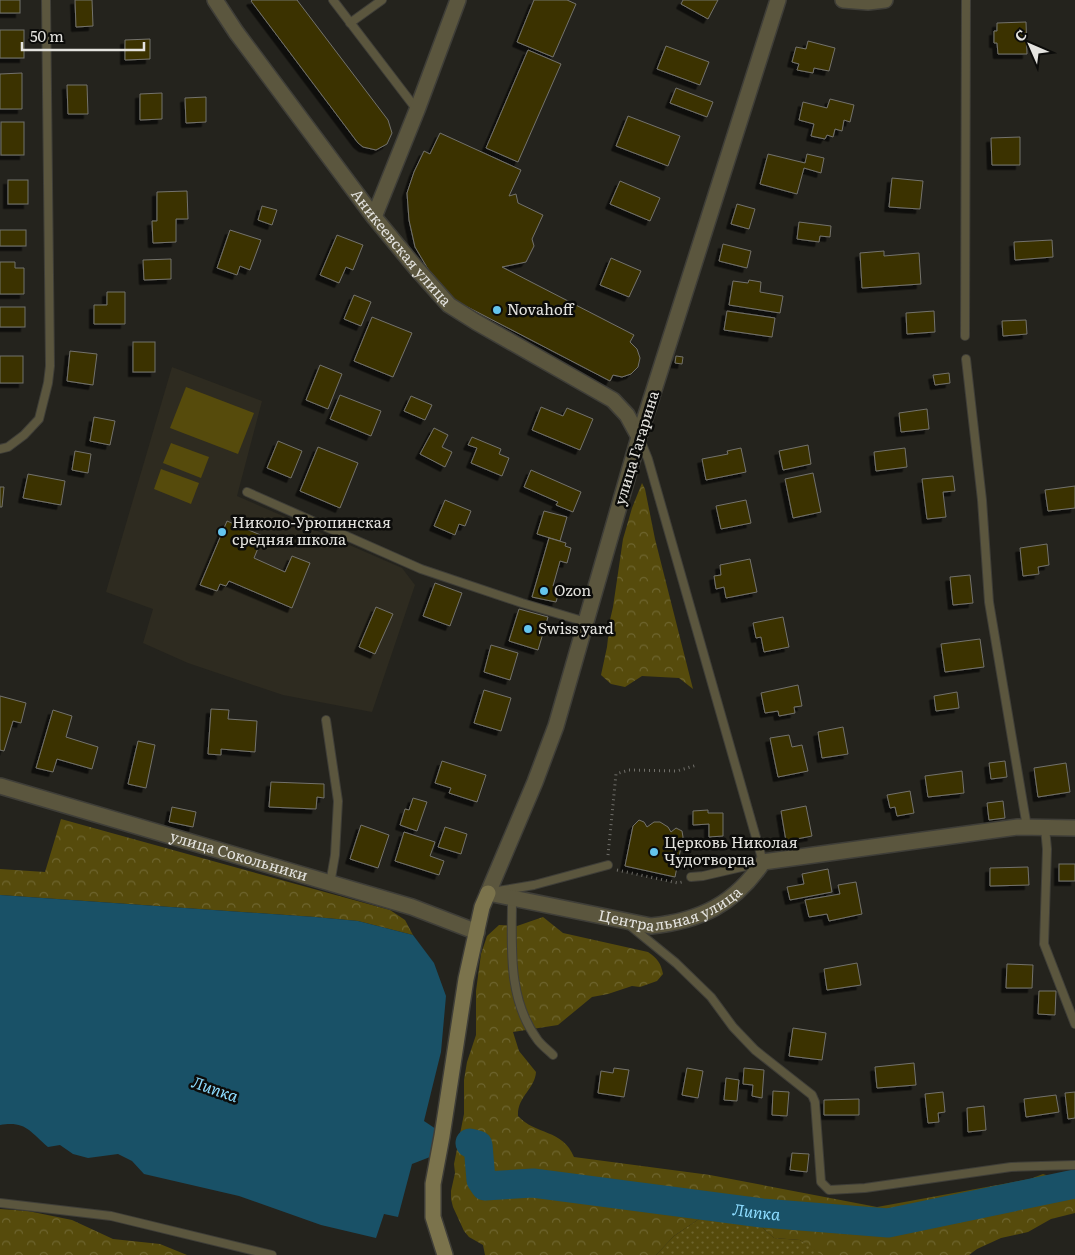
<svg xmlns="http://www.w3.org/2000/svg" width="1075" height="1255" font-family="Literata,serif">
<style>
.built{fill:#2e2b20}
.grass{fill:url(#grass-dots)}
.forest{fill:url(#forest-crowns)}
.pitch{fill:#564b0c}
.water{fill:#195167}
.lines{fill:none;stroke-linecap:round;stroke-linejoin:round}
.river{stroke:#195167;stroke-width:29}
.building{fill:#3b3200;stroke:#73726c;filter:url(#shadow)}
.lane-casing{stroke:#3f3e38;stroke-width:10}
.street-casing{stroke:#3f3e38;stroke-width:18}
.secondary-casing{stroke:#3f3e38;stroke-width:18}
.path{stroke:#706f6a;stroke-width:3;stroke-dasharray:1 4;stroke-linecap:butt}
.lane{stroke:#5b563e;stroke-width:8}
.street{stroke:#5b563e;stroke-width:15}
.secondary{stroke:#7b734c;stroke-width:15}
.poi-dot{fill:#64c5ee;stroke:#0c0c0a;stroke-width:2}
.labels{text-anchor:middle;stroke-width:5;stroke-linejoin:round;paint-order:stroke}
.street-label{font-size:15px;fill:#e4e3df;stroke:#0c0c0a}
.poi-label{font-size:15px;fill:#e4e3df;stroke:#0c0c0a;text-anchor:start}
.water-label{font-size:16px;font-style:italic;fill:#8ddcff;stroke:#0c0c0a}
</style>
<defs>
<pattern id="grass-dots" width="8" height="8" patternUnits="userSpaceOnUse" patternTransform="scale(1.25)"><rect width="8" height="8" fill="#564b0c"/><path d="M2 2h.1M6 6h.1" fill="none" stroke="#6e652f" stroke-width="1.8" stroke-linecap="round"/></pattern>
<pattern id="forest-crowns" width="20" height="18" patternUnits="userSpaceOnUse" patternTransform="scale(1.25)"><rect width="20" height="18" fill="#564b0c"/><path d="M2 6a3 3 0 1 1 6 0M12 15a3 3 0 1 1 6 0" fill="none" stroke="#6e652f"/></pattern>
<filter id="shadow"><feDropShadow dx="-4.5" dy="4.5" stdDeviation="0" flood-color="#0009"/></filter>
</defs>
<rect width="100%" height="100%" fill="#24231d"/>
<path class="built" d="M172 367 262 401 237 496 402 568 415 585 372 712 283 695 188 663 143 643 153 609 106 592Z"/>
<path class="grass" d="M728 1215 754 1220 774 1238 800 1240 824 1255H656L674 1236 699 1219Z"/>
<g class="forest">
<path d="M642 483 645 489 655 539 693 689 679 678 642 676 625 687 611 684 601 675 607 647 610 620 613 607 623 539 632 508Z"/>
<path d="M61 819 390 910 405 920 413 935 358 921 315 917 0 895V869L45 872Z"/>
<path d="M543 917 563 933 648 952C657 958 661 963 663 974L657 981 640 987 632 986 608 994 592 997 558 1025 513 1032 519 1051 536 1072C535 1089 517 1097 518 1116 535 1135 563 1129 574 1157L710 1175 877 1207 1030 1179 1043 1174 1075 1185V1213L1051 1219 1028 1232 1001 1238 977 1249 969 1255H822L800 1240 774 1238 754 1220 728 1215 699 1219 674 1236 656 1255H485L483 1245 469 1237 464 1231 453 1207 451 1199V1191L455 1173 454 1164 464 1114V1080L467 1062 476 1035V991L481 954 487 936 499 925 517 926Z"/>
<path d="M0 1209 28 1211 72 1220 113 1239 160 1244 187 1255H0Z"/>
</g>
<g class="pitch">
<path d="M186 387 254 413 238 454 170 428Z"/>
<path d="M171 443 209 457 201 478 163 463Z"/>
<path d="M161 469 199 483 191 504 154 489Z"/>
</g>
<path class="water" d="M0 895 315 917 358 921 413 935 434 963 446 996 441 1052 424 1121 436 1129 430 1157 412 1164 398 1217 384 1214 376 1238 321 1225 239 1196 144 1174 132 1161 118 1154 88 1158 73 1154 60 1145 48 1147C29 1131 26 1121 0 1125Z"/>
<g class="lines">
<path class="river" id="s1" d="M470 1143 478 1145 481 1180 485 1186 533 1183 762 1213 888 1223 1075 1184"/>
</g>
<g class="building">
<rect x="0" y="0" width="20" height="13"/>
<path d="M75 0H92L93 26 76 27Z"/>
<path d="M252 0H297L388 120 392 133 387 144 376 150 363 147 358 143 251 1Z"/>
<path d="M534 0H567L576 4 553 57 517 42Z"/>
<path d="M683 0H718L708 19 681 4Z"/>
<path d="M1026 22 1027 54H998L997 43H994V31H997V23Z"/>
<rect x="0" y="30" width="24" height="28"/>
<path d="M150 39V59L125 60V40Z"/>
<path d="M808 41 835 48 829 71 814 68 813 73 797 70 799 64 792 62 796 47 806 49Z"/>
<path d="M666 46 709 62 700 85 657 69Z"/>
<path d="M528 50 561 64 518 162 486 148Z"/>
<path d="M22 73V109H0V74Z"/>
<path d="M67 85H87L88 114H68Z"/>
<path d="M676 88 713 102 707 117 670 103Z"/>
<path d="M162 93V119L140 120V94Z"/>
<path d="M206 97V122L186 123 185 98Z"/>
<path d="M830 99 854 105 850 122 844 120 842 131 835 129 833 137 827 135 825 139 811 136 814 124 799 120 803 102 827 108Z"/>
<path d="M628 116 680 136 668 166 616 146Z"/>
<rect x="1" y="122" width="23" height="33"/>
<path d="M440 133 521 170 509 196 516 194 518 203 543 215 532 239 534 246 526 262 502 267 634 335 630 342 637 349 640 358 638 367 631 374 622 377 613 375 610 381 456 301 428 269 415 247 409 220 407 193 414 172 424 151 430 154Z"/>
<path d="M1020 137V165H992L991 138Z"/>
<path d="M768 154 805 163 807 154 824 158 821 173 804 168 797 194 760 184Z"/>
<path d="M892 178 923 181 920 209 889 207Z"/>
<rect x="8" y="180" width="20" height="24"/>
<path d="M620 181 660 198 650 221 610 204Z"/>
<path d="M187 191 188 219H176V242L153 243 152 221H157V192Z"/>
<path d="M737 204 755 209 749 229 731 224Z"/>
<path d="M262 206 277 210 272 225 258 220Z"/>
<path d="M799 222 831 226 830 237 820 236 819 242 797 239Z"/>
<rect x="0" y="230" width="26" height="16"/>
<path d="M230 230 261 240 250 270 240 266 237 275 217 268Z"/>
<path d="M337 235 363 245 353 270 346 267 339 283 320 275Z"/>
<path d="M1052 240 1053 257 1015 260 1014 242Z"/>
<path d="M723 244 751 251 747 268 719 261Z"/>
<path d="M884 251V256L919 253 921 284 862 288 860 253Z"/>
<path d="M611 258 641 271 629 297 600 285Z"/>
<path d="M171 259V279L144 280 143 260Z"/>
<path d="M0 262H15V268H24V294H0Z"/>
<path d="M749 280 761 282 760 292 783 296 780 313 729 305 733 281 748 283Z"/>
<path d="M107 292H125V324H94V305H107Z"/>
<path d="M354 295 371 302 361 326 344 319Z"/>
<rect x="0" y="307" width="25" height="20"/>
<path d="M727 311 775 318 772 337 724 330Z"/>
<path d="M934 311 935 332 907 334 906 313Z"/>
<path d="M372 317 412 333 393 377 354 361Z"/>
<path d="M1026 320 1027 334 1003 336 1002 321Z"/>
<rect x="133" y="342" width="22" height="30"/>
<path d="M70 351 97 354 93 385 67 381Z"/>
<rect x="0" y="356" width="23" height="27"/>
<path d="M676 356 683 357 682 364 675 363Z"/>
<path d="M320 365 342 374 328 409 306 400Z"/>
<path d="M949 373 950 383 935 385 933 375Z"/>
<path d="M340 395 381 411 371 436 330 419Z"/>
<path d="M411 396 432 405 425 420 404 411Z"/>
<path d="M541 407 563 416 567 408 593 419 580 450 532 430Z"/>
<path d="M927 409 929 429 901 432 899 413Z"/>
<path d="M94 417 115 421 110 445 90 441Z"/>
<path d="M434 428 448 435 442 447 452 452 445 467 420 454Z"/>
<path d="M472 437 501 449 499 454 509 458 502 476 471 463 477 448 468 445Z"/>
<path d="M278 441 302 451 291 478 267 468Z"/>
<path d="M808 445 811 464 783 470 779 451Z"/>
<path d="M318 447 358 463 340 508 300 491Z"/>
<path d="M741 448 746 472 706 480 702 459 728 454 727 451Z"/>
<path d="M905 448 907 467 876 471 874 452Z"/>
<path d="M75 451 91 454 88 473 72 470Z"/>
<path d="M531 470 581 492 573 512 556 505 558 502 524 487Z"/>
<path d="M813 473 821 512 793 518 785 479Z"/>
<path d="M28 474 65 481 61 505 23 498Z"/>
<path d="M953 476 955 491 943 492 946 517 927 519 922 479Z"/>
<path d="M1075 486V508L1048 511 1045 490Z"/>
<path d="M0 487H4L2 507H0Z"/>
<path d="M445 500 471 511 465 526 459 524 455 535 434 526Z"/>
<path d="M746 500 751 523 721 529 716 506Z"/>
<path d="M544 511 567 517 560 541 537 534Z"/>
<path d="M227 521 263 536 254 558 285 572 292 556 310 563 292 608 229 581 226 586 220 584 217 591 200 585Z"/>
<path d="M549 538 566 543 565 546 571 548 567 563 560 561 553 586 560 588 556 602 532 597Z"/>
<path d="M1047 544 1049 565 1038 567 1039 574 1023 576 1020 548Z"/>
<path d="M750 559 757 592 726 598 724 587 716 589 714 576 721 575 720 565Z"/>
<path d="M970 575 973 603 953 605 950 577Z"/>
<path d="M435 583 462 593 450 626 423 616Z"/>
<path d="M376 607 393 614 375 654 359 647Z"/>
<path d="M519 609 548 617 538 650 509 641Z"/>
<path d="M783 617 789 647 764 652 761 637 756 638 753 623Z"/>
<path d="M980 639 984 667 945 672 941 644Z"/>
<path d="M491 645 518 653 510 680 484 672Z"/>
<path d="M798 685 802 706 794 707 795 713 779 716 778 711 765 713 761 693Z"/>
<path d="M484 690 511 698 501 731 474 723Z"/>
<path d="M957 692 959 708 936 711 934 696Z"/>
<path d="M0 696 26 703 21 723 13 721 4 751 0 750Z"/>
<path d="M211 709 229 710 228 719 257 721 255 752 221 749V755L208 754Z"/>
<path d="M53 710 72 716 66 737 98 747 92 769 57 759 53 772 36 768Z"/>
<path d="M843 727 848 754 822 758 818 732Z"/>
<path d="M789 735 792 747 802 745 808 771 778 777 770 738Z"/>
<path d="M138 741 155 745 146 788 128 784Z"/>
<path d="M442 761 486 775 477 802 449 793 451 788 435 783Z"/>
<path d="M1005 761 1007 777 991 779 989 763Z"/>
<path d="M1066 763 1070 792 1038 797 1034 768Z"/>
<path d="M962 771 964 793 928 797 925 776Z"/>
<path d="M271 782 324 784V798L317 797 316 809 269 807Z"/>
<path d="M910 791 914 813 897 816 895 807 890 808 887 795Z"/>
<path d="M413 798 427 802 417 831 400 825 405 809 409 810Z"/>
<path d="M1003 801 1005 818 989 820 987 803Z"/>
<path d="M806 806 812 836 786 841 781 811Z"/>
<path d="M172 807 196 812 193 827 169 822Z"/>
<path d="M708 810V813H723V836L709 837V824L693 825V811Z"/>
<path d="M639 820 644 822 647 827 654 822H660L668 827 671 832 676 828 682 831 683 837 675 877 625 866 633 826Z"/>
<path d="M361 825 389 835 378 868 350 859Z"/>
<path d="M445 827 467 834 461 854 438 847Z"/>
<path d="M404 832 435 842 430 856 444 861 439 875 395 861Z"/>
<rect x="1059" y="864" width="16" height="17"/>
<path d="M1028 867 1029 885 990 886V868Z"/>
<path d="M828 869 832 892 790 900 787 887 804 884 802 874Z"/>
<path d="M856 882 862 914 829 921 827 914 809 917 805 900 840 894 838 885Z"/>
<path d="M857 963 861 985 827 990 824 969Z"/>
<path d="M1007 964 1033 965 1032 988H1006Z"/>
<path d="M1039 991H1056L1055 1015 1038 1014Z"/>
<path d="M793 1028 826 1033 822 1060 789 1056Z"/>
<path d="M914 1063 916 1085 877 1088 875 1067Z"/>
<path d="M614 1068 629 1070 624 1097 598 1093 601 1071 613 1073Z"/>
<path d="M687 1068 703 1071 698 1098 682 1095Z"/>
<path d="M744 1068 764 1070 762 1098 752 1096 753 1085 743 1084Z"/>
<path d="M726 1078 739 1080 737 1101 724 1100Z"/>
<path d="M773 1091 789 1092 787 1116 772 1115Z"/>
<path d="M943 1092 945 1112 938 1113 939 1122 928 1123 925 1094Z"/>
<path d="M1075 1092V1118L1068 1119 1065 1093Z"/>
<path d="M1056 1095 1059 1112 1026 1117 1024 1099Z"/>
<path d="M859 1099V1115H824V1100Z"/>
<path d="M984 1106 986 1130 968 1132 967 1108Z"/>
<path d="M792 1153 809 1154 807 1172 790 1170Z"/>
</g>
<g class="lines">
<defs>
<g id="lane">
<path d="M333 0 417 110"/>
<path d="M350 23 382 0"/>
<path d="M965 336 966 0"/>
<path d="M966 359 982 500 989 602 1027 827"/>
<path d="M640 439 648 459 763 862 703 876 691 877"/>
<path d="M0 449 8 447 24 435 39 419 48 383 50 366 46 0"/>
<path d="M247 492 421 569 522 603 586 622"/>
<path d="M326 720 338 801 335 855 330 884"/>
<path d="M1045 828 1047 849 1044 944 1075 1024"/>
<path d="M498 891 534 885 608 865"/>
<path d="M512 898C512 946 507 998 537 1039 541 1045 548 1050 553 1055"/>
<path d="M628 924 676 963 711 997 733 1027 755 1050 812 1095 815 1102 821 1182 829 1190 865 1188 1011 1167 1075 1165"/>
<path d="M0 1203 111 1216 272 1255"/>
</g>
<g id="street">
<path id="s2" d="M215 0 236 32 374 217 416 268 449 305 476 322 613 400 627 415 639 437"/>
<path id="s3" d="M778 0 639 437 556 726 535 782 488 893 651 926C700 921 735 904 763 862L1018 827 1075 828"/>
<path d="M843 0 868 2 885 0"/>
<path d="M374 217 417 110 458 0"/>
<path id="s4" d="M0 786 412 907 477 932"/>
</g>
<path id="secondary" d="M445 1255 433 1217V1184L442 1136 466 979 482 907 488 893"/>
</defs>
<use href="#lane" class="lane-casing"/>
<use href="#street" class="street-casing"/>
<use href="#secondary" class="secondary-casing"/>
<g class="path">
<path d="M608 855 616 774 629 770 677 771 697 765"/>
<path d="M617 870 678 883 682 882"/>
</g>
<use href="#lane" class="lane"/>
<use href="#street" class="street"/>
<use href="#secondary" class="secondary"/>
</g>
<g class="poi-dot">
<circle cx="497" cy="310" r="5"/>
<circle cx="222" cy="532" r="5"/>
<circle cx="544" cy="591" r="5"/>
<circle cx="528" cy="629" r="5"/>
<circle cx="654" cy="852" r="5"/>
</g>
<g class="labels">
<g class="street-label">
<text dy="5" stroke="none"><textPath href="#s2" startOffset="310">Аникеевская улица</textPath></text>
<text transform="translate(637 448) rotate(-73)" y="5">улица Гагарина</text>
<text dy="5" stroke="none"><textPath href="#s4" startOffset="249">улица Сокольники</textPath></text>
<text dy="5" stroke="none"><textPath href="#s3" startOffset="1128">Центральная улица</textPath></text>
</g>
<g class="poi-label">
<text x="507" y="315">Novahoff</text>
<text x="232" y="528">Николо-Урюпинская<tspan x="232" dy="17">средняя школа</tspan></text>
<text x="554" y="596">Ozon</text>
<text x="538" y="634">Swiss yard</text>
<text x="664" y="848">Церковь Николая<tspan x="664" dy="17">Чудотворца</tspan></text>
</g>
<g class="water-label">
<text transform="translate(215 1089) rotate(19)" y="6">Липка</text>
<text dy="6" stroke="none"><textPath href="#s1" startOffset="324">Липка</textPath></text>
</g>
</g>
<g transform="translate(1030 45) rotate(315)" stroke="#0c0c0a" stroke-width="4" paint-order="stroke">
<path d="M0-4L9 19L0 12L-9 19Z" fill="#e4e3df"/>
<text y="-8" font-size="14" font-weight="bold" text-anchor="middle" fill="#e4e3df">С</text>
</g>
<path d="M22 42v8h122v-8" fill="none" stroke="#e4e3df" stroke-width="2.5"/>
<text x="30" y="42" font-size="15" fill="#e4e3df" stroke="#0c0c0a" stroke-width="4" paint-order="stroke">50 m</text>
</svg>
